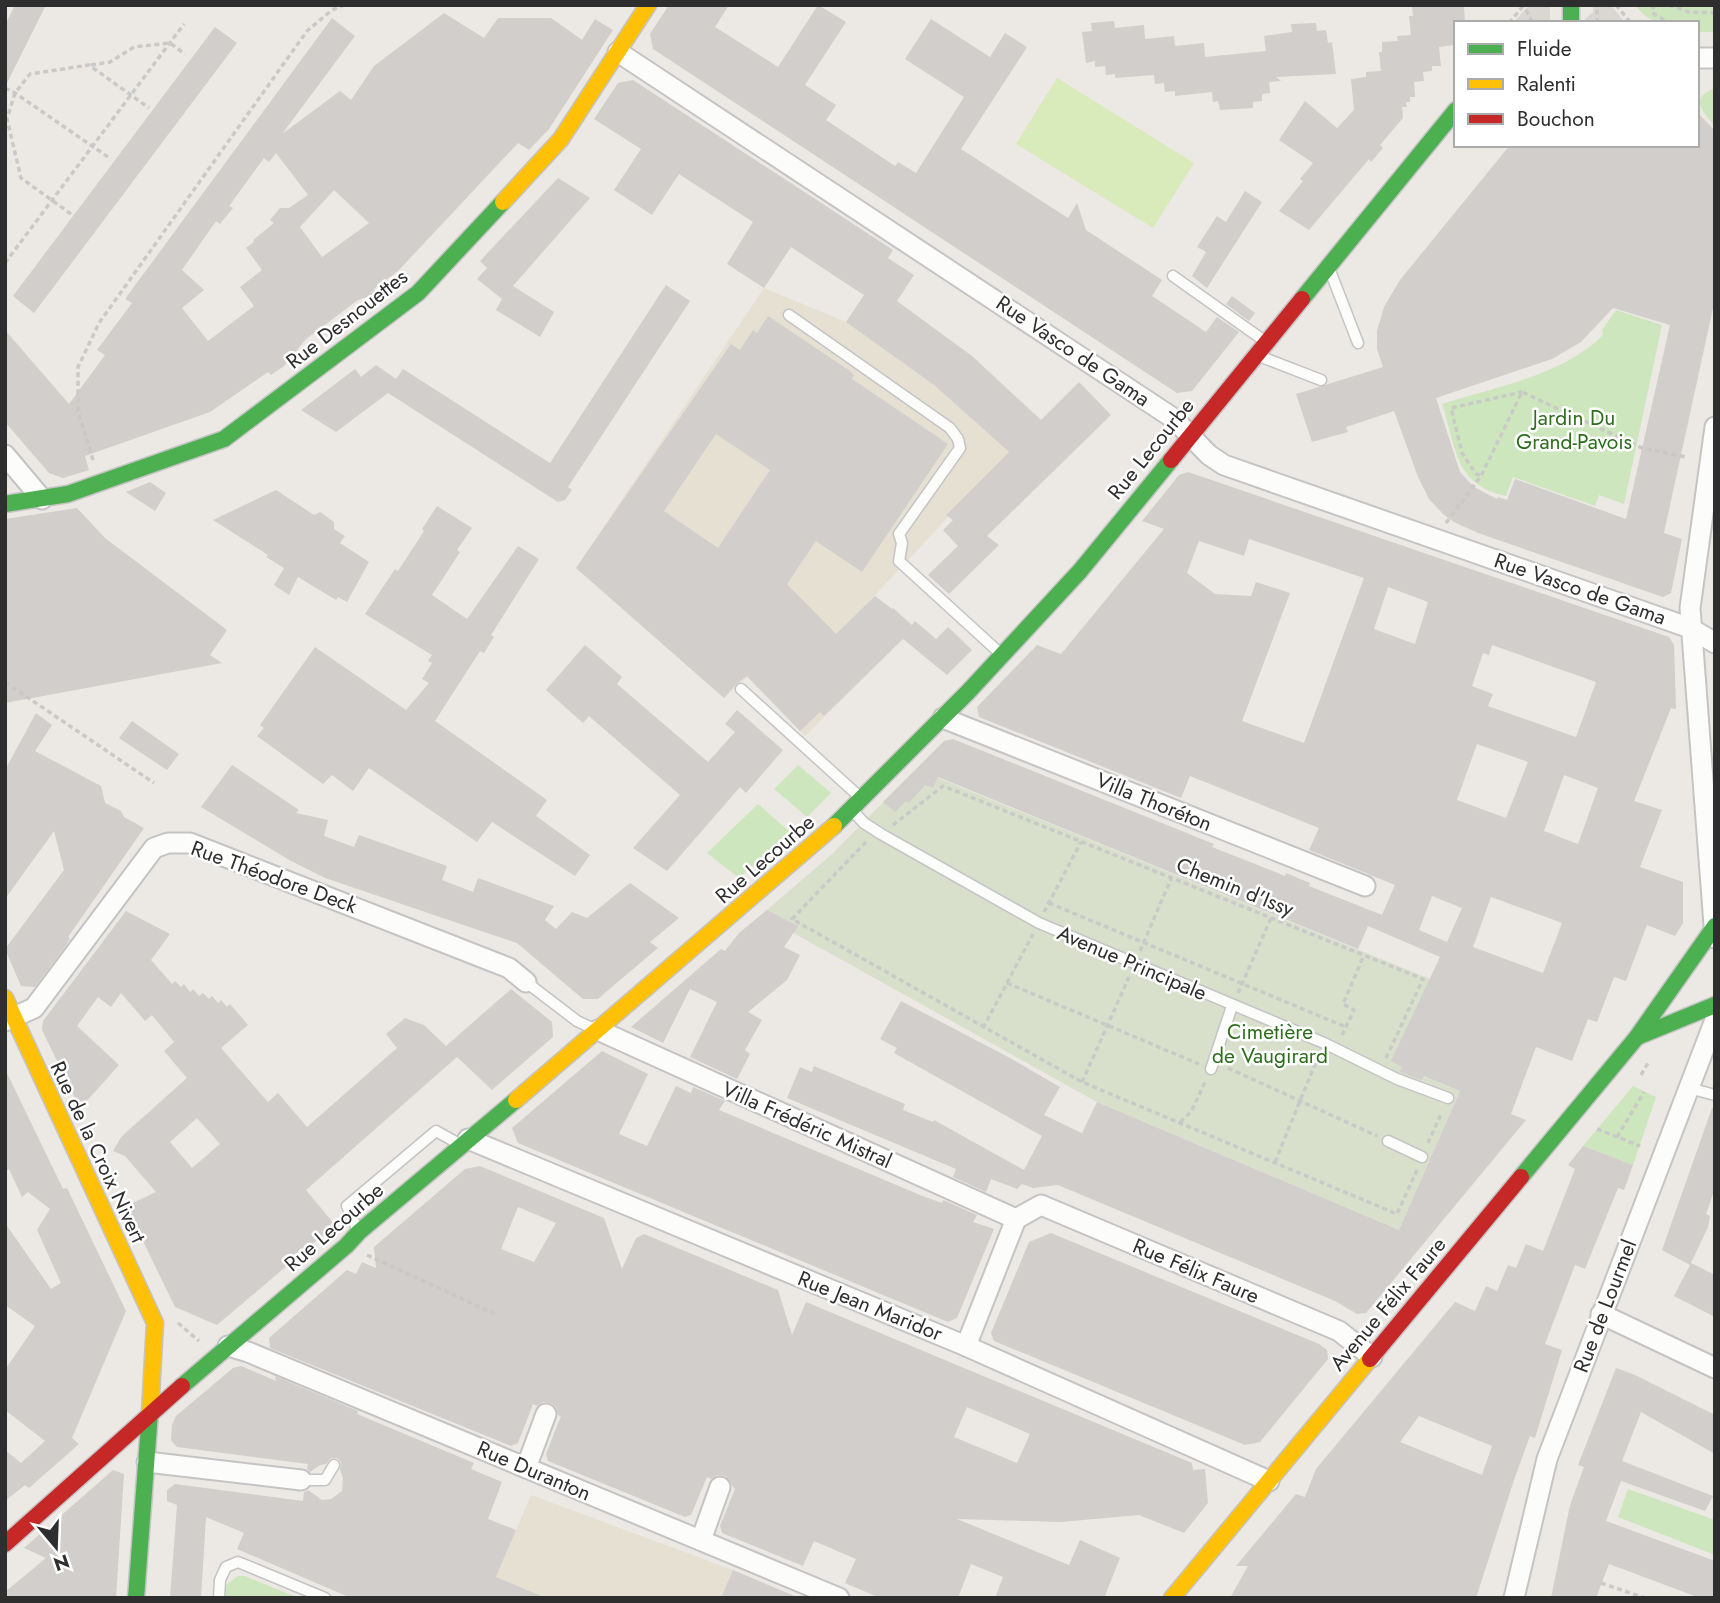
<svg xmlns="http://www.w3.org/2000/svg" width="1720" height="1603" font-family="Jost,sans-serif">
<style>
.education{fill:#e6e0d3}
.green{fill:#cee6be}
.cemetery{fill:#d8e0cc}
.pitch{fill:#d9eabb}
.plaza{fill:#dad6d2}
.building{fill:#d1cecb;fill-rule:evenodd}
.lines{fill:none;stroke-linecap:round;stroke-linejoin:round}
.lane-casing{stroke:#c5c4c5;stroke-width:13}
.street-casing{stroke:#c5c4c5;stroke-width:23}
.fast-casing{stroke:#c5c4c5;stroke-width:19}
.slow-casing{stroke:#c5c4c5;stroke-width:19}
.jam-casing{stroke:#c5c4c5;stroke-width:19}
.path{stroke:#c9c9c8;stroke-width:3.5;stroke-dasharray:5 3.5;stroke-linecap:butt}
.lane{stroke:#fcfcfb;stroke-width:10}
.street{stroke:#fcfcfb;stroke-width:19}
.fast{stroke:#4caf50;stroke-width:16}
.slow{stroke:#ffc107;stroke-width:16}
.jam{stroke:#c62828;stroke-width:16}
.labels{text-anchor:middle;stroke-width:5;stroke-linejoin:round;paint-order:stroke}
.street-label{font-size:21px;fill:#2e2e2e;stroke:#fff}
.park-label{font-size:21px;fill:#2c6e1b;stroke:#fff}
</style>
<rect width="100%" height="100%" fill="#ece8e4"/>
<g class="education">
<path d="M764 288 846 322 934 385 1009 452 865 606 903 639 805 736 747 677 724 698 576 568Z"/>
<path d="M531 1495 733 1570 758 1581 751 1598H487Z"/>
</g>
<g class="green">
<path d="M1635 5H1715V32H1697V23C1671 23 1652 28 1635 5Z"/>
<path d="M1715 88V126C1702 111 1689 98 1715 88Z"/>
<path d="M1616 310 1662 325 1624 504 1599 495 1595 506 1513 477 1506 496C1453 484 1457 448 1442 404 1493 388 1564 375 1603 335L1602 330Z"/>
<path d="M798 765 831 793 807 817 774 789Z"/>
<path d="M758 804 791 833 739 878 707 853Z"/>
<path d="M1633 1086 1656 1097 1633 1165 1583 1146Z"/>
<path d="M1628 1489 1715 1520V1555L1618 1517Z"/>
<path d="M238 1576H245L299 1598H223L226 1585Z"/>
</g>
<path class="cemetery" d="M916 769 1430 979 1402 1067 1460 1091 1399 1230 1097 1102 761 915 832 854Z"/>
<path class="pitch" d="M1057 78 1194 163 1153 228 1016 144Z"/>
<g class="plaza">
<path d="M1529 5H1550V23H1513Z"/>
<path d="M1593 5H1611L1625 23H1585V19L1593 12Z"/>
</g>
<g class="building">
<path d="M15 5H46L5 87V25Z"/>
<path d="M669 5H729L715 27 778 67 818 5 846 22 805 85 836 105 826 120 895 166 898 162 916 173 964 97 905 59 931 19 990 57 1005 33 1027 47 961 149 1068 218 1077 203 1086 230 1162 280 1152 296 1206 332 1217 317 1239 332 1192 391 1177 393 653 49 650 34Z"/>
<path d="M1426 5 1464 6 1465 23H1456V35H1453L1454 45 1439 47 1441 66H1432V71L1423 72 1424 81 1414 82 1415 97H1410V102H1406L1407 107H1402L1403 118 1380 145 1383 148 1371 162 1369 159 1309 230 1279 211 1303 181 1300 179 1313 163 1279 140 1305 101 1337 128 1354 110 1351 79 1366 77V72L1381 71 1379 52H1382V42L1398 41 1397 36 1411 35 1409 16H1413L1412 7Z"/>
<path d="M444 13 484 38 498 18H551L582 40 595 19 613 30 549 129 529 150 518 143 399 270 374 289 378 293 358 300 306 339 284 366 271 375 268 372 210 412 85 456 89 470 63 478 49 473 5 422V330L69 404 105 355 97 350 132 303 125 299 332 18 355 36 282 134 340 91 351 100 374 66ZM276 153 308 195 289 208H280L270 220 274 223 253 240 254 242 246 248 262 270 240 287 254 306 208 341 182 308 204 290 182 270 216 221 220 224 233 208 229 206 264 158 269 162ZM334 190 369 223 322 257 300 227Z"/>
<path d="M1114 21 1115 28 1144 25 1145 39 1174 36 1175 46 1204 43 1205 57 1266 51 1264 36 1292 32 1291 24 1316 23 1317 31 1326 30 1328 43 1332 42 1336 74 1276 77 1281 81 1269 82 1270 93 1262 94V101L1253 102V108L1220 110 1218 101 1213 102 1212 92 1175 96V91L1165 92 1164 83 1155 84 1154 75 1115 78V74L1106 75 1105 66 1095 67V61L1086 63 1082 32 1092 31 1091 23Z"/>
<path d="M215 27 237 43 34 313 13 296Z"/>
<path d="M633 80 893 250 888 258 914 275 897 301 972 356 1041 420 1079 382 1111 415 987 536 999 545 949 594 928 575 958 546 943 530 953 520 946 515 1009 452 934 385 846 322 864 295 850 286 791 247 764 288 727 264 753 222 679 174 652 215 614 190 641 149 594 119 618 83Z"/>
<path d="M1697 112 1715 131V299L1664 533 1682 539 1671 593 1663 597 1478 533 1454 522 1444 515 1429 499 1418 477 1394 411 1346 427 1348 432 1312 442 1296 394 1383 367 1377 349V331L1384 307 1400 280 1510 145H1697ZM1613 308 1670 325 1626 519 1515 479 1507 500 1498 497 1497 499 1474 487 1460 472 1436 398 1552 359 1581 342Z"/>
<path d="M558 178 590 198 513 286 554 312 540 337 496 310 502 299 477 279 487 268 480 261Z"/>
<path d="M1245 191 1262 202 1207 288 1192 276 1206 252 1197 247 1217 216 1226 222Z"/>
<path d="M666 285 690 301 568 487 572 490 565 500 558 502 388 393 336 432 301 410 355 369 361 377 376 365 396 379 403 369 550 463Z"/>
<path d="M1232 296 1255 313 1249 321 1226 304Z"/>
<path d="M768 316 850 371 854 375 852 379 948 444 862 572 816 541 787 584 836 634 875 596 892 609 893 608 912 625 915 621 936 639 948 627 972 650 947 675 903 639 824 716 820 712 800 731 747 676 736 684 724 698 576 568 731 344 740 350 753 330 757 333ZM716 434 770 470 718 548 664 511Z"/>
<path d="M1188 472 1669 637 1674 645 1676 709 1671 708 1634 801 1662 810 1640 867 1683 882V923L1675 936 1647 925 1626 981 1614 977 1597 1022 1588 1019 1572 1061 1536 1047 1511 1114 1526 1120 1366 1313 1357 1314 1335 1301 1058 1185 1033 1188 1022 1184 1017 1189 991 1179 986 1192 953 1177 956 1169 787 1098 800 1067 812 1072 814 1066 905 1104 903 1110 933 1122 934 1120 1024 1170 1042 1136 894 1053 897 1048 880 1039 901 1001 1010 1058 1060 1087 1044 1115 1082 1133 1097 1102 1399 1230 1460 1091 1424 1076 1422 1080 1400 1072 1402 1067 1391 1061 1440 957 1368 926 1358 949 938 777 933 788 925 785 909 803 906 801 895 812 883 802 944 741 953 739 1214 844 1212 847 1285 876 1286 873 1310 883 1309 886 1382 915 1395 885 1309 850 1319 828 1190 776 1181 798 979 717 977 707 1037 645 1061 654 1164 529 1142 521 1179 475ZM1249 539 1364 578 1304 743 1242 721 1290 593 1256 582 1251 596 1215 594 1187 573 1199 541 1244 556ZM1388 587 1428 602 1415 644 1374 629ZM1492 645 1596 682 1576 737 1488 706 1493 694 1472 686 1483 653 1489 655ZM1477 744 1528 762 1506 818 1457 800ZM1564 775 1598 788 1578 844 1544 831ZM1432 896 1462 908 1447 942 1419 930ZM1491 897 1562 923 1543 973 1473 947Z"/>
<path d="M150 482 166 493 155 511 126 492Z"/>
<path d="M276 490 314 515 320 512 334 522V529L345 536 340 543 369 562 347 602 338 597 336 600 298 577 289 595 274 585 284 568 266 557 268 555 213 520Z"/>
<path d="M437 506 472 528 457 550 460 552 432 595 467 619 518 546 539 559 491 635 494 637 484 653 480 651 435 721 547 800 536 816 590 855 575 876 492 822 477 842 369 768 353 791 332 775 323 784 257 736 264 728 260 725 315 647 406 710 429 683 422 679 432 663 428 661 432 655 365 614 395 569 398 571 424 531 422 529Z"/>
<path d="M77 508 105 538 227 630 210 655 222 663 5 703V519Z"/>
<path d="M585 645 622 677 617 684 708 762 735 732 725 724 737 710 783 750 746 793 740 787 667 871 633 848 680 795 589 716 583 723 546 690Z"/>
<path d="M36 713 52 725 35 751 101 786 105 803 121 811 124 817 144 828 68 937 70 939 65 947 35 987 21 986 5 949 64 870 54 831 5 899V770Z"/>
<path d="M132 721 179 754 167 770 119 738Z"/>
<path d="M232 765 299 810 296 813 328 820 324 836 354 847 359 835 447 866 442 880 473 892 478 878 554 906 545 920 556 929 572 912 587 918 630 883 679 918 650 942 658 948 613 986 598 999H583L517 943 325 878 291 861 201 807Z"/>
<path d="M767 910 798 926 784 947 800 955 787 980 748 1012 762 1020 745 1050 750 1054 737 1079 690 1057 717 1002 690 989 663 1043 631 1027 721 949 725 951 739 933Z"/>
<path d="M126 911 170 934 151 960 172 984 175 981 181 987 184 984 190 992 193 989 199 996 203 993 209 999 212 996 218 1003 221 1000 227 1007 230 1004 248 1025 221 1048 268 1102 278 1093 307 1127 397 1048 386 1034 405 1018 424 1025 446 1046 511 989 552 1022 553 1037 492 1090 457 1057 306 1190 335 1225 217 1325 175 1307 126 1206 156 1192 125 1156 113 1151 121 1137 187 1078 164 1051 174 1042 152 1015 145 1021 121 993 111 1007 98 997 77 1026 119 1065 85 1103 76 1100 42 1030 43 1021ZM197 1118 220 1144 192 1168 170 1142Z"/>
<path d="M602 1051 648 1074 619 1134 647 1146 676 1086 691 1093 693 1087 725 1101 719 1110 920 1195 942 1203 943 1200 977 1215 973 1222 994 1229 957 1318 948 1322 518 1143 512 1128Z"/>
<path d="M5 1069 63 1189 67 1188 126 1311 72 1438 79 1444 29 1488 25 1485 5 1501V1450L21 1463 45 1441 5 1410V1370L35 1326 5 1305V1223L51 1289 61 1283 37 1230 50 1209 28 1192 22 1197 9 1169 5 1171Z"/>
<path d="M1712 1108H1715V1188L1706 1214 1710 1216 1708 1227 1690 1265 1662 1250Z"/>
<path d="M1583 1146 1633 1165 1624 1190 1618 1188 1585 1269 1575 1265 1545 1344 1562 1350 1535 1438 1530 1436 1514 1480 1476 1598H1230L1248 1566H1236L1296 1494 1305 1497 1316 1469 1455 1302 1475 1311 1486 1286 1497 1291 1508 1265 1516 1268 1526 1244 1543 1251 1575 1169 1568 1165ZM1419 1416 1492 1446 1482 1475 1400 1442Z"/>
<path d="M480 1166 604 1218 622 1269 636 1238 644 1234 778 1290 792 1335 806 1302 1192 1463 1193 1470 1205 1469 1208 1503 1184 1533 1139 1515 1061 1522 957 1519 1069 1565 1080 1540 1120 1558 1104 1598H995L1003 1577 971 1564 958 1598H880L845 1583 856 1559 814 1541 803 1566 722 1533 720 1526 735 1489 725 1476 717 1475 711 1479 707 1477 691 1515 685 1517 548 1461 546 1454 561 1416 558 1415 556 1407 551 1403 543 1402 537 1406 533 1404 518 1443 511 1446 270 1348 269 1338 347 1270 356 1274 362 1262 376 1268 374 1247 465 1169ZM518 1207 556 1223 534 1262 501 1249ZM967 1407 1030 1434 1017 1463 954 1437Z"/>
<path d="M1051 1233 1319 1344 1327 1350 1328 1359 1260 1442 1245 1445 994 1341 991 1333 1029 1242Z"/>
<path d="M1691 1263 1715 1275V1317L1674 1296Z"/>
<path d="M241 1366 276 1381 275 1376 358 1411 357 1414 474 1463 471 1469 502 1482 488 1519 516 1530 496 1577 546 1598H351L237 1549 244 1533 206 1517 201 1598H170L177 1505 167 1501V1490L175 1484 303 1501 304 1492 308 1490 322 1500 331 1499 342 1491 343 1477 340 1470 341 1462 337 1458H331L326 1464 320 1465 310 1472 307 1469 308 1464 177 1447 171 1440 172 1425 176 1416 233 1368Z"/>
<path d="M1616 1368 1635 1375 1715 1415V1454L1641 1412 1622 1461 1713 1496 1705 1511 1621 1481 1606 1521 1715 1561V1598H1700L1609 1564 1596 1598H1551L1570 1505 1584 1467 1578 1465Z"/>
<path d="M113 1470 124 1474 116 1598H5V1592L46 1558 24 1548Z"/>
<path d="M733 1570 799 1598H721Z"/>
</g>
<g class="lines">
<defs>
<g id="lane">
<path d="M1329 268 1358 343"/>
<path d="M1173 276 1266 342"/>
<path d="M789 315 950 428 958 439 960 448 899 534 902 543 899 561 1002 655"/>
<path d="M1259 356 1321 380"/>
<path d="M741 689 862 799"/>
<path d="M852 810 864 823 881 834 1039 923 1324 1043 1397 1079 1448 1098"/>
<path d="M526 982 577 1021 594 1029"/>
<path d="M1211 1069 1232 1006"/>
<path d="M1689 1088 1715 1095"/>
<path d="M1388 1141 1422 1157"/>
<path d="M358 1231 347 1206 436 1131 461 1145"/>
<path d="M301 1480H325L334 1465"/>
<path d="M219 1598 220 1580 226 1567 238 1562 325 1598"/>
</g>
<g id="street">
<path d="M618 52 1173 418 1209 455 1224 465 1690 628 1715 643"/>
<path d="M1697 58H1715"/>
<path d="M5 455 42 499"/>
<path d="M943 718 1365 886"/>
<path d="M1715 938 1690 608 1715 427"/>
<path d="M5 1021 34 1008 154 848 168 843H190L509 968 526 982"/>
<path d="M598 1030 1016 1219"/>
<path d="M468 1139 966 1346 1269 1481"/>
<path d="M1016 1219 1041 1205 1339 1331 1372 1357"/>
<path d="M1601 1314 1715 1368"/>
<path d="M228 1346 248 1352 839 1598"/>
<path d="M966 1346 1016 1219"/>
<path d="M147 1462 301 1480"/>
<path d="M526 1468 546 1414"/>
<path d="M701 1540 720 1487"/>
<path d="M1514 1598 1547 1459 1715 1020"/>
</g>
<g id="fast">
<path d="M1571 5V23"/>
<path d="M1302 299 1456 110"/>
<path d="M5 504 68 494 224 439 418 293 503 202"/>
<path d="M834 826 968 692 1080 571 1171 460"/>
<path d="M1637 1037 1715 1005"/>
<path d="M1521 1177 1637 1037 1715 926"/>
<path d="M182 1386 346 1246 359 1232 516 1100"/>
<path d="M136 1598 150 1412"/>
</g>
<g id="slow">
<path d="M503 202 561 139 648 5"/>
<path d="M5 998 155 1323 150 1412"/>
<path d="M516 1100 834 826"/>
<path d="M1172 1598 1370 1359"/>
</g>
<g id="jam">
<path d="M1171 460 1302 299"/>
<path d="M1370 1359 1521 1177"/>
<path d="M5 1544 182 1386"/>
</g>
</defs>
<use href="#lane" class="lane-casing"/>
<use href="#street" class="street-casing"/>
<use href="#fast" class="fast-casing"/>
<use href="#slow" class="slow-casing"/>
<use href="#jam" class="jam-casing"/>
<g class="path">
<path d="M1616 5 1631 23"/>
<path d="M1655 5 1652 9 1654 14 1670 23"/>
<path d="M1669 5 1689 12 1715 13"/>
<path d="M1526 10 1533 23"/>
<path d="M1509 23 1524 5"/>
<path d="M1597 23V5"/>
<path d="M91 65 110 62 134 47 170 43 185 54"/>
<path d="M5 88 15 93 111 159"/>
<path d="M71 214 21 178 7 119 15 93 30 74 89 65 149 108"/>
<path d="M5 263 184 24"/>
<path d="M93 460 78 411V367L99 323 307 31 332 10 344 5"/>
<path d="M1480 475 1476 474 1462 453 1451 408 1522 392"/>
<path d="M1446 523 1481 476 1522 392 1642 448 1686 457"/>
<path d="M5 682 154 783"/>
<path d="M893 825 943 786 1423 979 1386 1058"/>
<path d="M866 842 792 919 1082 1082 1397 1214 1417 1170"/>
<path d="M1049 903 1346 1027"/>
<path d="M1044 912 1081 842"/>
<path d="M1140 951 1171 879"/>
<path d="M1007 983 1199 1064"/>
<path d="M1238 993 1271 918"/>
<path d="M983 1028 1033 934"/>
<path d="M1342 1035 1354 1010 1343 1004 1364 955"/>
<path d="M1228 1068 1377 1136"/>
<path d="M1641 1075 1648 1063"/>
<path d="M1082 1082 1129 977"/>
<path d="M1180 1122 1191 1112 1206 1080"/>
<path d="M1597 1129 1640 1146"/>
<path d="M1617 1137 1644 1092"/>
<path d="M1428 1143 1442 1112"/>
<path d="M1275 1162 1318 1057"/>
<path d="M367 1255 495 1314"/>
<path d="M178 1323 199 1341"/>
<path d="M1601 1583 1645 1598"/>
</g>
<use href="#lane" class="lane"/>
<use href="#street" class="street"/>
<use href="#fast" class="fast"/>
<use href="#slow" class="slow"/>
<use href="#jam" class="jam"/>
</g>
<g class="labels">
<g class="street-label">
<text transform="translate(347 319) rotate(-38)" y="7">Rue Desnouettes</text>
<text transform="translate(1073 351) rotate(34)" y="7">Rue Vasco de Gama</text>
<text transform="translate(1151 449) rotate(-51)" y="7">Rue Lecourbe</text>
<text transform="translate(1580 589) rotate(19)" y="7">Rue Vasco de Gama</text>
<text transform="translate(1154 802) rotate(22)" y="7">Villa Thoréton</text>
<text transform="translate(765 859) rotate(-41)" y="7">Rue Lecourbe</text>
<text transform="translate(274 877) rotate(20)" y="7">Rue Théodore Deck</text>
<text transform="translate(1235 887) rotate(22)" y="7">Chemin d'Issy</text>
<text transform="translate(1132 963) rotate(23)" y="7">Avenue Principale</text>
<text transform="translate(807 1125) rotate(24)" y="7">Villa Frédéric Mistral</text>
<text transform="translate(98 1152) rotate(65)" y="7">Rue de la Croix Nivert</text>
<text transform="translate(334 1227) rotate(-41)" y="7">Rue Lecourbe</text>
<text transform="translate(1196 1271) rotate(23)" y="7">Rue Félix Faure</text>
<text transform="translate(1388 1304) rotate(-50)" y="7">Avenue Félix Faure</text>
<text transform="translate(870 1306) rotate(22)" y="7">Rue Jean Maridor</text>
<text transform="translate(1605 1306) rotate(-69)" y="7">Rue de Lourmel</text>
<text transform="translate(534 1471) rotate(23)" y="7">Rue Duranton</text>
</g>
<g class="park-label">
<text x="1574" y="425">Jardin Du<tspan x="1574" dy="24">Grand-Pavois</tspan></text>
<text x="1270" y="1039">Cimetière<tspan x="1270" dy="24">de Vaugirard</tspan></text>
</g>
</g>
<rect width="1720" height="1603" fill="none" stroke="#2e2e2e" stroke-width="14"/>
<rect x="1454" y="21" width="245" height="126" fill="#ffffff" stroke="#ababab" stroke-width="2"/>
<rect x="1468" y="44" width="35" height="10" fill="#4caf50" stroke="#ababab" stroke-width="2"/>
<text x="1517" y="56" font-size="21" fill="#2e2e2e">Fluide</text>
<rect x="1468" y="79" width="35" height="10" fill="#ffc107" stroke="#ababab" stroke-width="2"/>
<text x="1517" y="91" font-size="21" fill="#2e2e2e">Ralenti</text>
<rect x="1468" y="114" width="35" height="10" fill="#c62828" stroke="#ababab" stroke-width="2"/>
<text x="1517" y="126" font-size="21" fill="#2e2e2e">Bouchon</text>
<g transform="translate(56 1547) rotate(161)" stroke="#ffffff" stroke-width="5" paint-order="stroke">
<path d="M0-5L12 26L0 18L-12 26Z" fill="#2e2e2e"/>
<text y="-10" font-size="19" font-weight="bold" text-anchor="middle" fill="#2e2e2e">N</text>
</g>
</svg>
